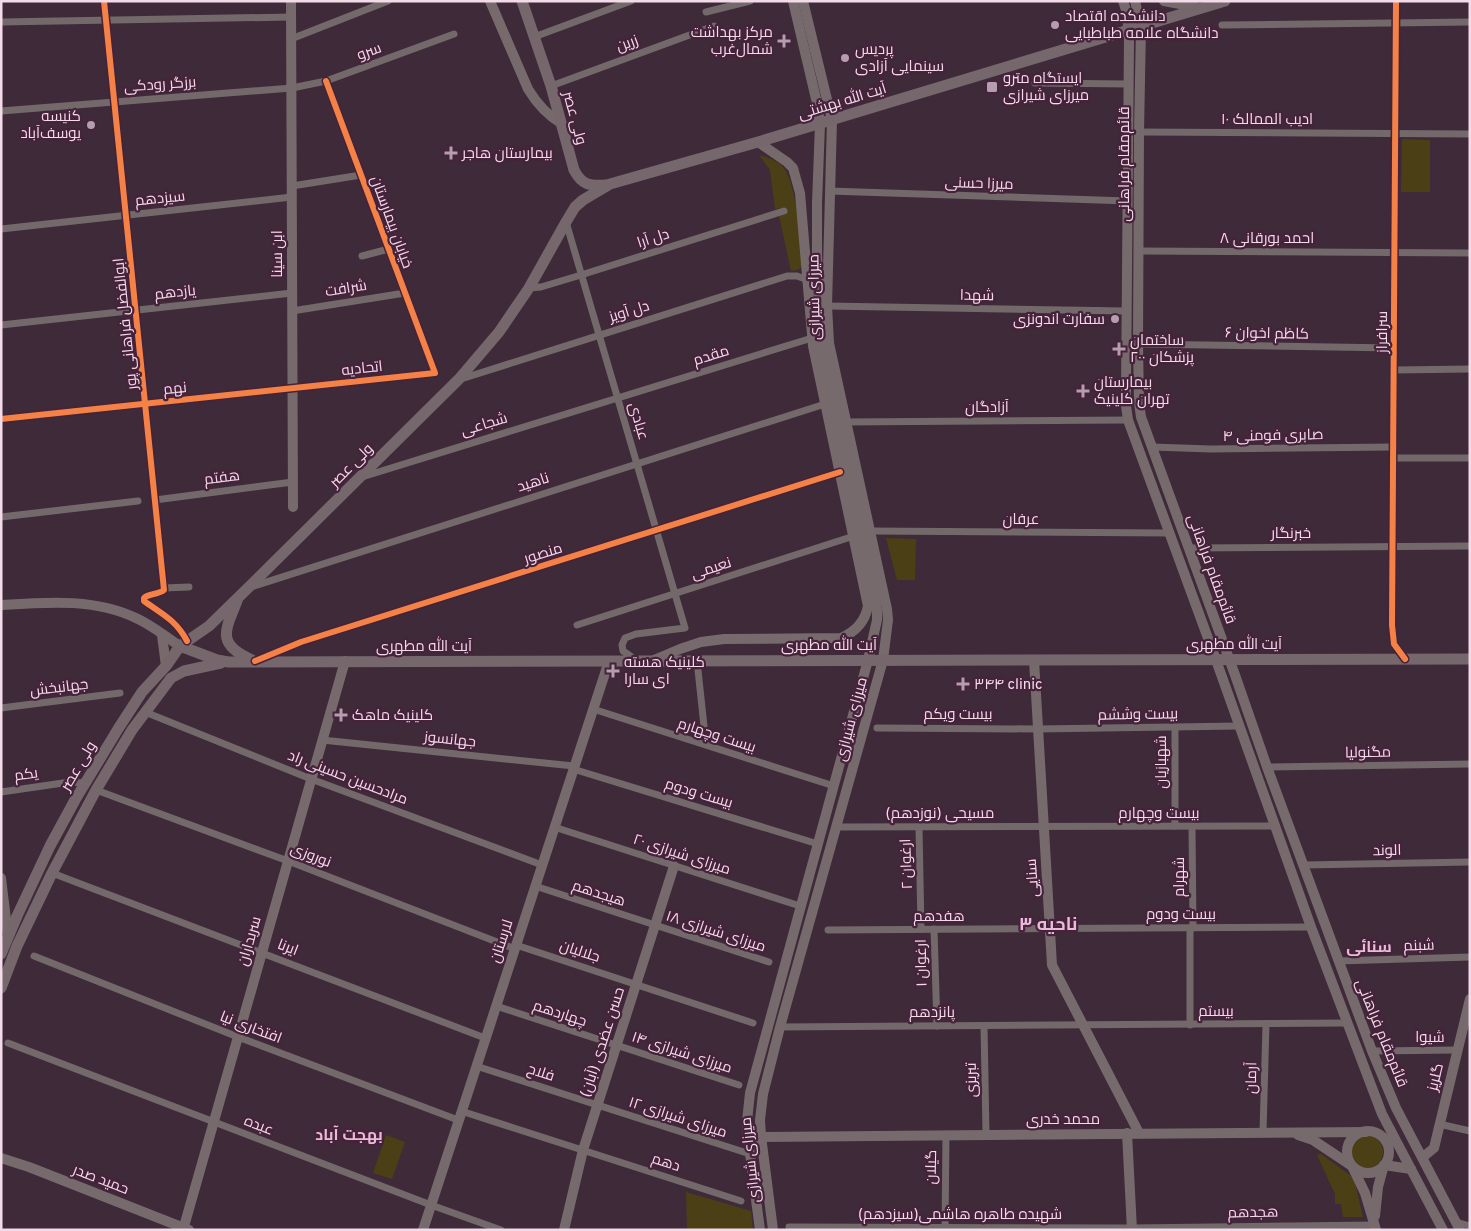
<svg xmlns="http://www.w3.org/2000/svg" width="1471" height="1231" font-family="Overpass,Cairo,sans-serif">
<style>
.green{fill:#4b4015}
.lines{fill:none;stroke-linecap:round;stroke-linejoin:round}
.street{stroke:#73686a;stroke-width:7}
.secondary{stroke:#776a6d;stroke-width:10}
.primary{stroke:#76676c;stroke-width:11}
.cycleway-casing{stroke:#46223b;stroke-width:9}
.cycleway{stroke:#f48246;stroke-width:6}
.poi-dot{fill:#b49dac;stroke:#46223b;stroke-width:2}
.labels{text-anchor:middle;stroke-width:4.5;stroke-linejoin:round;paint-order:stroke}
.poi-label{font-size:15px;fill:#f3dbea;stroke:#46223b;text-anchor:start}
.street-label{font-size:15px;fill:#f3dbea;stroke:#46223b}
.neighbourhood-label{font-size:16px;font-weight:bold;fill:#eabbd9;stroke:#46223b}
.quarter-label{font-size:18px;font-weight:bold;fill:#eabbd9;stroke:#46223b}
</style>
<rect width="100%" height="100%" fill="#3e2a38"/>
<g class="green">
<path d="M1402 139 1430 140V192H1401Z"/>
<path d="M759 155C767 157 778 161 783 167 797 183 801 245 802 267L797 270 791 271 779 216 785 214 784 208 775 209 770 170Z"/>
<path d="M886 538 916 539 915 580H897Z"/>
<path d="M386 1135 405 1142 392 1179 373 1173Z"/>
<circle cx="1366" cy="1152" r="17"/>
<path d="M1321 1154 1351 1176 1355 1183 1363 1217H1343L1341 1204H1335V1194L1317 1155Z"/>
<path d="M686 1192 751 1211 753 1230H687Z"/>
</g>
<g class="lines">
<g class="street">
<path d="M104 1 164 590C158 595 149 593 144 598V601C162 614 176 620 187 641"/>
<path d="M1396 1 1392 625 1394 644 1405 659"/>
<path d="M706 12 750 1"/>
<path d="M1 22 291 17"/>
<path d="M1222 25 1470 22"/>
<path d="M534 37 631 1"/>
<path d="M291 39 388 1"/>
<path d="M1035 83 1129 84"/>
<path d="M551 86 714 26"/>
<path d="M1 111 292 88 326 81 454 34"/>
<path d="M1139 132 1470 134"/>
<path d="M292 186 361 175"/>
<path d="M829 191 1128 201"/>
<path d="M566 222 685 628 636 634 625 638 622 645 623 651 636 660"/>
<path d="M1 229 292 197"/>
<path d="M1139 251 1470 253"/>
<path d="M362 256 389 249"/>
<path d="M529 288 541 287 581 275 784 211"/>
<path d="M827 306 1127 311"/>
<path d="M292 311 405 293"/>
<path d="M1 325 292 293"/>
<path d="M1138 344 1394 348"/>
<path d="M1394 370 1470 369"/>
<path d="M461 379 787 276H797L808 280"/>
<path d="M1 419 435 373 326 81"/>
<path d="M846 422 1128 420"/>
<path d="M1152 447 1211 449 1394 447"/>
<path d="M1394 458H1470"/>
<path d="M362 477 812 338"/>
<path d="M155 500 293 482"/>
<path d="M1 517 138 501"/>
<path d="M871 531 1170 533"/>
<path d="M1189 548 1470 546"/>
<path d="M251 587 825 404"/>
<path d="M164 588 189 587"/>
<path d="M577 625 854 536"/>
<path d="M260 659 301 642 840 472"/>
<path d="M697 661 704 726"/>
<path d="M1 708 120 693"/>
<path d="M593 709 834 786"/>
<path d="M145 712 311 779 542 865"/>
<path d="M877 728 1038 729 1239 726"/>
<path d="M322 740 574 766"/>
<path d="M1267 767 1470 764"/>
<path d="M573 769 818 844"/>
<path d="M96 790 288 861 515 949"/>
<path d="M1 792 70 782 85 783"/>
<path d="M1175 826V727"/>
<path d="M1192 826 1193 928"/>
<path d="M554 827 800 906"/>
<path d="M837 827 1275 826"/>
<path d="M919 827 921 929"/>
<path d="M1304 865 1470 862"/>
<path d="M52 873 485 1038"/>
<path d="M535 886 769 962"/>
<path d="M1190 928V1025"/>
<path d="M934 929 937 1026"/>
<path d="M828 930 1311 927"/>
<path d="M516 945 753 1023"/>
<path d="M34 956 238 1037 458 1120"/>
<path d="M1338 961 1470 957"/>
<path d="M496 1006 739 1085"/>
<path d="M984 1026 986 1134"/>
<path d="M780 1027 1347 1023"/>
<path d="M8 1043 431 1205 501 1230"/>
<path d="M1372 1051 1457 1050"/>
<path d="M476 1066 750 1154"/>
<path d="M461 1111 741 1201"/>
<path d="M1439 1124 1470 1131"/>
<path d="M1263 1132 1266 1024"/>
<path d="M1456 1222 1470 1226"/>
<path d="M789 1227 1132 1228 1375 1225"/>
<path d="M945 1230 946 1135"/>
</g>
<g class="secondary">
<path d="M291 1 293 507"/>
<path d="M490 1 528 89C537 104 547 115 562 124"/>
<path d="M1123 1 1127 13 1129 39 1126 389V406L1128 420 1216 660 1311 927 1382 1114 1443 1230"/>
<path d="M1135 1 1141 27 1139 132 1138 344 1139 403 1141 417 1235 675 1267 767 1372 1051 1396 1108 1460 1230"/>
<path d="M1164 1 1201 8"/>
<path d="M1 605C47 602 96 598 138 619 153 626 166 637 180 646"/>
<path d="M162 635 166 666"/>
<path d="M654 660 680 649 701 642 724 639 841 638C855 632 865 622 868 606L813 346 800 193 793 168 787 162 758 142"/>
<path d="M1034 660 1052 965 1139 1133"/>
<path d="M1 878 8 936"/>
<circle cx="1368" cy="1152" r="21"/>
<path d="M1127 1133 1132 1230"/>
<path d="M1298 1135 1313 1140 1352 1166 1365 1193 1376 1230"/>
<path d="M754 1137 1366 1132"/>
<path d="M1423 1157 1434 1148 1470 999"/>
<path d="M1 1158 29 1167 189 1230"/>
<path d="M1375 1216 1378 1187 1384 1165 1411 1169"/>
<path d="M183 1230 345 661"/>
<path d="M423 1230 609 661"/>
<path d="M564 1230 583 1150 674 866"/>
<path d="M760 1230 748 1138 747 1121 750 1093 868 660 877 620V610L873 586 821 344 817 253V203L820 124 817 103 793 1"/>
<path d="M773 1230 761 1136 760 1120 763 1094 780 1027 883 660 888 620 887 609 829 343 827 306 832 120 803 1"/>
</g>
<g class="primary">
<path d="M522 1 551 86 574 170C582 185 589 186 606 185"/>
<path d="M237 601C225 631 216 644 252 660"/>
<path d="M180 646 217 660 228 662 1470 659"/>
<path d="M1 954 17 916 50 846 75 800 118 729 142 692 166 666 180 646 209 626 249 587 459 379 499 332 529 288 566 222 575 207 583 200 610 184 758 142 1225 1"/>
<path d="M1 988 17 946 52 873 96 790 132 730 171 678 184 671 221 663"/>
</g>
<defs>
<g id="cycleway">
<path d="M104 1 164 590C158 595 149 593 144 598V601C162 614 176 620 187 641"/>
<path d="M1396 1 1392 625 1394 644 1405 659"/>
<path d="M1 419 435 373 326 81"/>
<path d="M255 661 301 642 840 472"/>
</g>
</defs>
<use href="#cycleway" class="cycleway-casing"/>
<use href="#cycleway" class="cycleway"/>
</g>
<g class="poi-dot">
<circle cx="1055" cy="25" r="5"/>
<path d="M781.5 33.5h5v5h5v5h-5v5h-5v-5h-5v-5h5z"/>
<circle cx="845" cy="58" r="5"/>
<rect x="986" y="81" width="12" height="12" rx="2.5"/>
<circle cx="91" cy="125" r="5"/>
<path d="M448.5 145.5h5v5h5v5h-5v5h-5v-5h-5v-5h5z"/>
<circle cx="1115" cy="319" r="5"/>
<path d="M1116.5 341.5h5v5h5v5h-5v5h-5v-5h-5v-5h5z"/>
<path d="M1080.5 383.5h5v5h5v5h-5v5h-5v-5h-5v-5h5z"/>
<path d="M610.5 663.5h5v5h5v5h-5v5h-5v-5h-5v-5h5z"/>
<path d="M960.5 676.5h5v5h5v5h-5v5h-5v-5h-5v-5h5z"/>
<path d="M338.5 707.5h5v5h5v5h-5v5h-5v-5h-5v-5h5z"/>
</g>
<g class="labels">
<g class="poi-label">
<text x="1065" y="21">دانشکده اقتصاد<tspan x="1065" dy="17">دانشگاه علامه طباطبایی</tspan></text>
<text x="773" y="37" text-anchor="end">مرکز بهداشت<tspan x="773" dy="17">شمال‌غرب</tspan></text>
<text x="855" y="54">پردیس<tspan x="855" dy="17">سینمایی آزادی</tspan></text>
<text x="1003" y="83">ایستگاه مترو<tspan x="1003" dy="17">میرزای شیرازی</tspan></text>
<text x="81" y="121" text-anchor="end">کنیسه<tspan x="81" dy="17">یوسف‌آباد</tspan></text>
<text x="462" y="158">بیمارستان هاجر</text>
<text x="1105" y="324" text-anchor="end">سفارت اندونزی</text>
<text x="1130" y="345">ساختمان<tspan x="1130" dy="17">پزشکان ۲۰۰</tspan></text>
<text x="1094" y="387">بیمارستان<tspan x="1094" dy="17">تهران کلینیک</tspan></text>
<text x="624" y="667">کلینیک هسته<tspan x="624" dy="17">ای سارا</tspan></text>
<text x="974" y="689">۳۴۴ clinic</text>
<text x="352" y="720">کلینیک ماهک</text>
</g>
<g class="street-label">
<text transform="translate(627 43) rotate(-20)" y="5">زرین</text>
<text transform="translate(369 51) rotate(-20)" y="5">سرو</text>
<text transform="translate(160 84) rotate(-4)" y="5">برزگر رودکی</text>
<text transform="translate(842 101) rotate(-17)" y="5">آیت الله بهشتی</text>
<text transform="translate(575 118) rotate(75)" y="5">ولی عصر</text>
<text x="1267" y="124">ادیب الممالک ۱۰</text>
<text transform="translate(1124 164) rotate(-90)" y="5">قائم‌مقام فراهانی</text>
<text transform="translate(979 183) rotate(2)" y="5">میرزا حسنی</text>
<text transform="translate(160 198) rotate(-6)" y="5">سیزدهم</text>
<text transform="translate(392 222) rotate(70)" y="5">خیابان بیمارستان</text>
<text transform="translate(653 238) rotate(-18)" y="5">دل آرا</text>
<text x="1267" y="243">احمد بورقانی ۸</text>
<text transform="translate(277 254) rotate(-90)" y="5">ابن سینا</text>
<text transform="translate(346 288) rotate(-9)" y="5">شرافت</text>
<text transform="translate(175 292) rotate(-6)" y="5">یازدهم</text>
<text transform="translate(977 295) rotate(1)" y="5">شهدا</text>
<text transform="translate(814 297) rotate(-91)" y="5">میرزای شیرازی</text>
<text transform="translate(629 311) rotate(-17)" y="5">دل آویز</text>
<text transform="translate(125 324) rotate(-96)" y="5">ابوالفضل فراهانی پور</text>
<text transform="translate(1382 332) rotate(-90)" y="5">سرافراز</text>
<text transform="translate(1267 333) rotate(1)" y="5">کاظم اخوان ۶</text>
<text transform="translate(711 355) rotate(-17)" y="5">مقدم</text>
<text transform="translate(362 368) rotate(-6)" y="5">اتحادیه</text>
<text transform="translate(175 388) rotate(-6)" y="5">نهم</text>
<text x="987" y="412">آزادگان</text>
<text transform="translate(639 421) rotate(74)" y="5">عبادی</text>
<text transform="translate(484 424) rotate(-17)" y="5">شجاعی</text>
<text transform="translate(1273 435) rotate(-1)" y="5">صابری فومنی ۴</text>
<text transform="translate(351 465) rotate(-45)" y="5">ولی عصر</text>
<text transform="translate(222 477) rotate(-7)" y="5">هفتم</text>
<text transform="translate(533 482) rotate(-18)" y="5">ناهید</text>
<text x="1021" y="524">عرفان</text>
<text x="1291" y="538">خبرنگار</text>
<text transform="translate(543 553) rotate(-17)" y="5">منصور</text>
<text transform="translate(711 568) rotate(-18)" y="5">نعیمی</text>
<text transform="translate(1212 569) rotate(70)" y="5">قائم‌مقام فراهانی</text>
<text x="1234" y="649">آیت الله مطهری</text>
<text x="829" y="650">آیت الله مطهری</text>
<text x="424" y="651">آیت الله مطهری</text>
<text transform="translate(59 687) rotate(-7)" y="5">جهانبخش</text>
<text x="958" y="719">بیست ویکم</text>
<text transform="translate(1138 714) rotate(-1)" y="5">بیست وششم</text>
<text transform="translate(851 719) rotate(-75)" y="5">میرزای شیرازی</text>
<text transform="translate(717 735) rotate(18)" y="5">بیست وچهارم</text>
<text transform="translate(450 739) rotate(6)" y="5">جهانسوز</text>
<text transform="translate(1368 752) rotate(-1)" y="5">مگنولیا</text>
<text transform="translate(1161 762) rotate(-90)" y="5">شهبازیان</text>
<text transform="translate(78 766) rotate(-59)" y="5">ولی عصر</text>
<text transform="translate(26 774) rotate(-8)" y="5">یکم</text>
<text transform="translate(348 777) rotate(21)" y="5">مرادحسین حسینی راد</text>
<text transform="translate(699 793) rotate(17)" y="5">بیست ودوم</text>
<text x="940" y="818">مسیحی (نوزدهم)</text>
<text x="1159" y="818">بیست وچهارم</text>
<text transform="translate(1387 850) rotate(-1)" y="5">الوند</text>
<text transform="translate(682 854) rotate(18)" y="5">میرزای شیرازی ۲۰</text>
<text transform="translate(311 855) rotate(21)" y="5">نوروزی</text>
<text transform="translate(906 864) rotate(-92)" y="5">ارغوان ۲</text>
<text transform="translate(1179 877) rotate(-90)" y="5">شهرام</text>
<text transform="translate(1032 878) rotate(-94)" y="5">سنایی</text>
<text transform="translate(599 893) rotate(18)" y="5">هیجدهم</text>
<text x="1181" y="919">بیست ودوم</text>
<text x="939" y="921">هفدهم</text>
<text transform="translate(716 931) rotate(18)" y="5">میرزای شیرازی ۱۸</text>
<text transform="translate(249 941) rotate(-74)" y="5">سربداران</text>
<text transform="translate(501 941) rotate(-72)" y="5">لارستان</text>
<text transform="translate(1419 945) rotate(-2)" y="5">شبنم</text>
<text transform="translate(288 947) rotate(21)" y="5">ايرنا</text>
<text transform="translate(580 951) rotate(18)" y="5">جلالیان</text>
<text transform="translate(921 963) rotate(-91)" y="5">ارغوان ۱</text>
<text x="1216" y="1016">بیستم</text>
<text x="932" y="1017">پانزدهم</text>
<text transform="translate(560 1013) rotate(18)" y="5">چهاردهم</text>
<text transform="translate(251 1027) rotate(21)" y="5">افتخاری نیا</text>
<text transform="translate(1382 1033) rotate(68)" y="5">قائم‌مقام فراهانی</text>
<text x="1430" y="1042">شیوا</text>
<text transform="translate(602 1042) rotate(-72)" y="5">حسن عضدی (آبان)</text>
<text transform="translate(682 1052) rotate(18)" y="5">میرزای شیرازی ۱۴</text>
<text transform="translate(541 1072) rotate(18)" y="5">فلاح</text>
<text transform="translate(1435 1077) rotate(-76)" y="5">گلریز</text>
<text transform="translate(1251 1078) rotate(-89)" y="5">آرمان</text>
<text transform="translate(971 1080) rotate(-91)" y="5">تبریزی</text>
<text transform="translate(678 1117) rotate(18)" y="5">میرزای شیرازی ۱۲</text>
<text x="1063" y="1124">محمد خدری</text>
<text transform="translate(259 1125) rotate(21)" y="5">عبده</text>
<text transform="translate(750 1160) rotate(-96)" y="5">میرزای شیرازی</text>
<text transform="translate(666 1162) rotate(18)" y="5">دهم</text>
<text transform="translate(931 1167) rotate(-89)" y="5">گیلان</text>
<text transform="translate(101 1179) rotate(21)" y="5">حمید صدر</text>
<text transform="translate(1253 1212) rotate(-1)" y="5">هجدهم</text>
<text x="960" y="1219">شهیده طاهره هاشمی(سیزدهم)</text>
</g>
<g class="neighbourhood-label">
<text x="1369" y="952">سنائی</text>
<text x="349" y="1140">بهجت آباد</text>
</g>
<g class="quarter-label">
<text x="1048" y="930">ناحیه ۳</text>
</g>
</g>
<rect width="1471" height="1231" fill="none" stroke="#f3dbea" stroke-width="5"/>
</svg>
